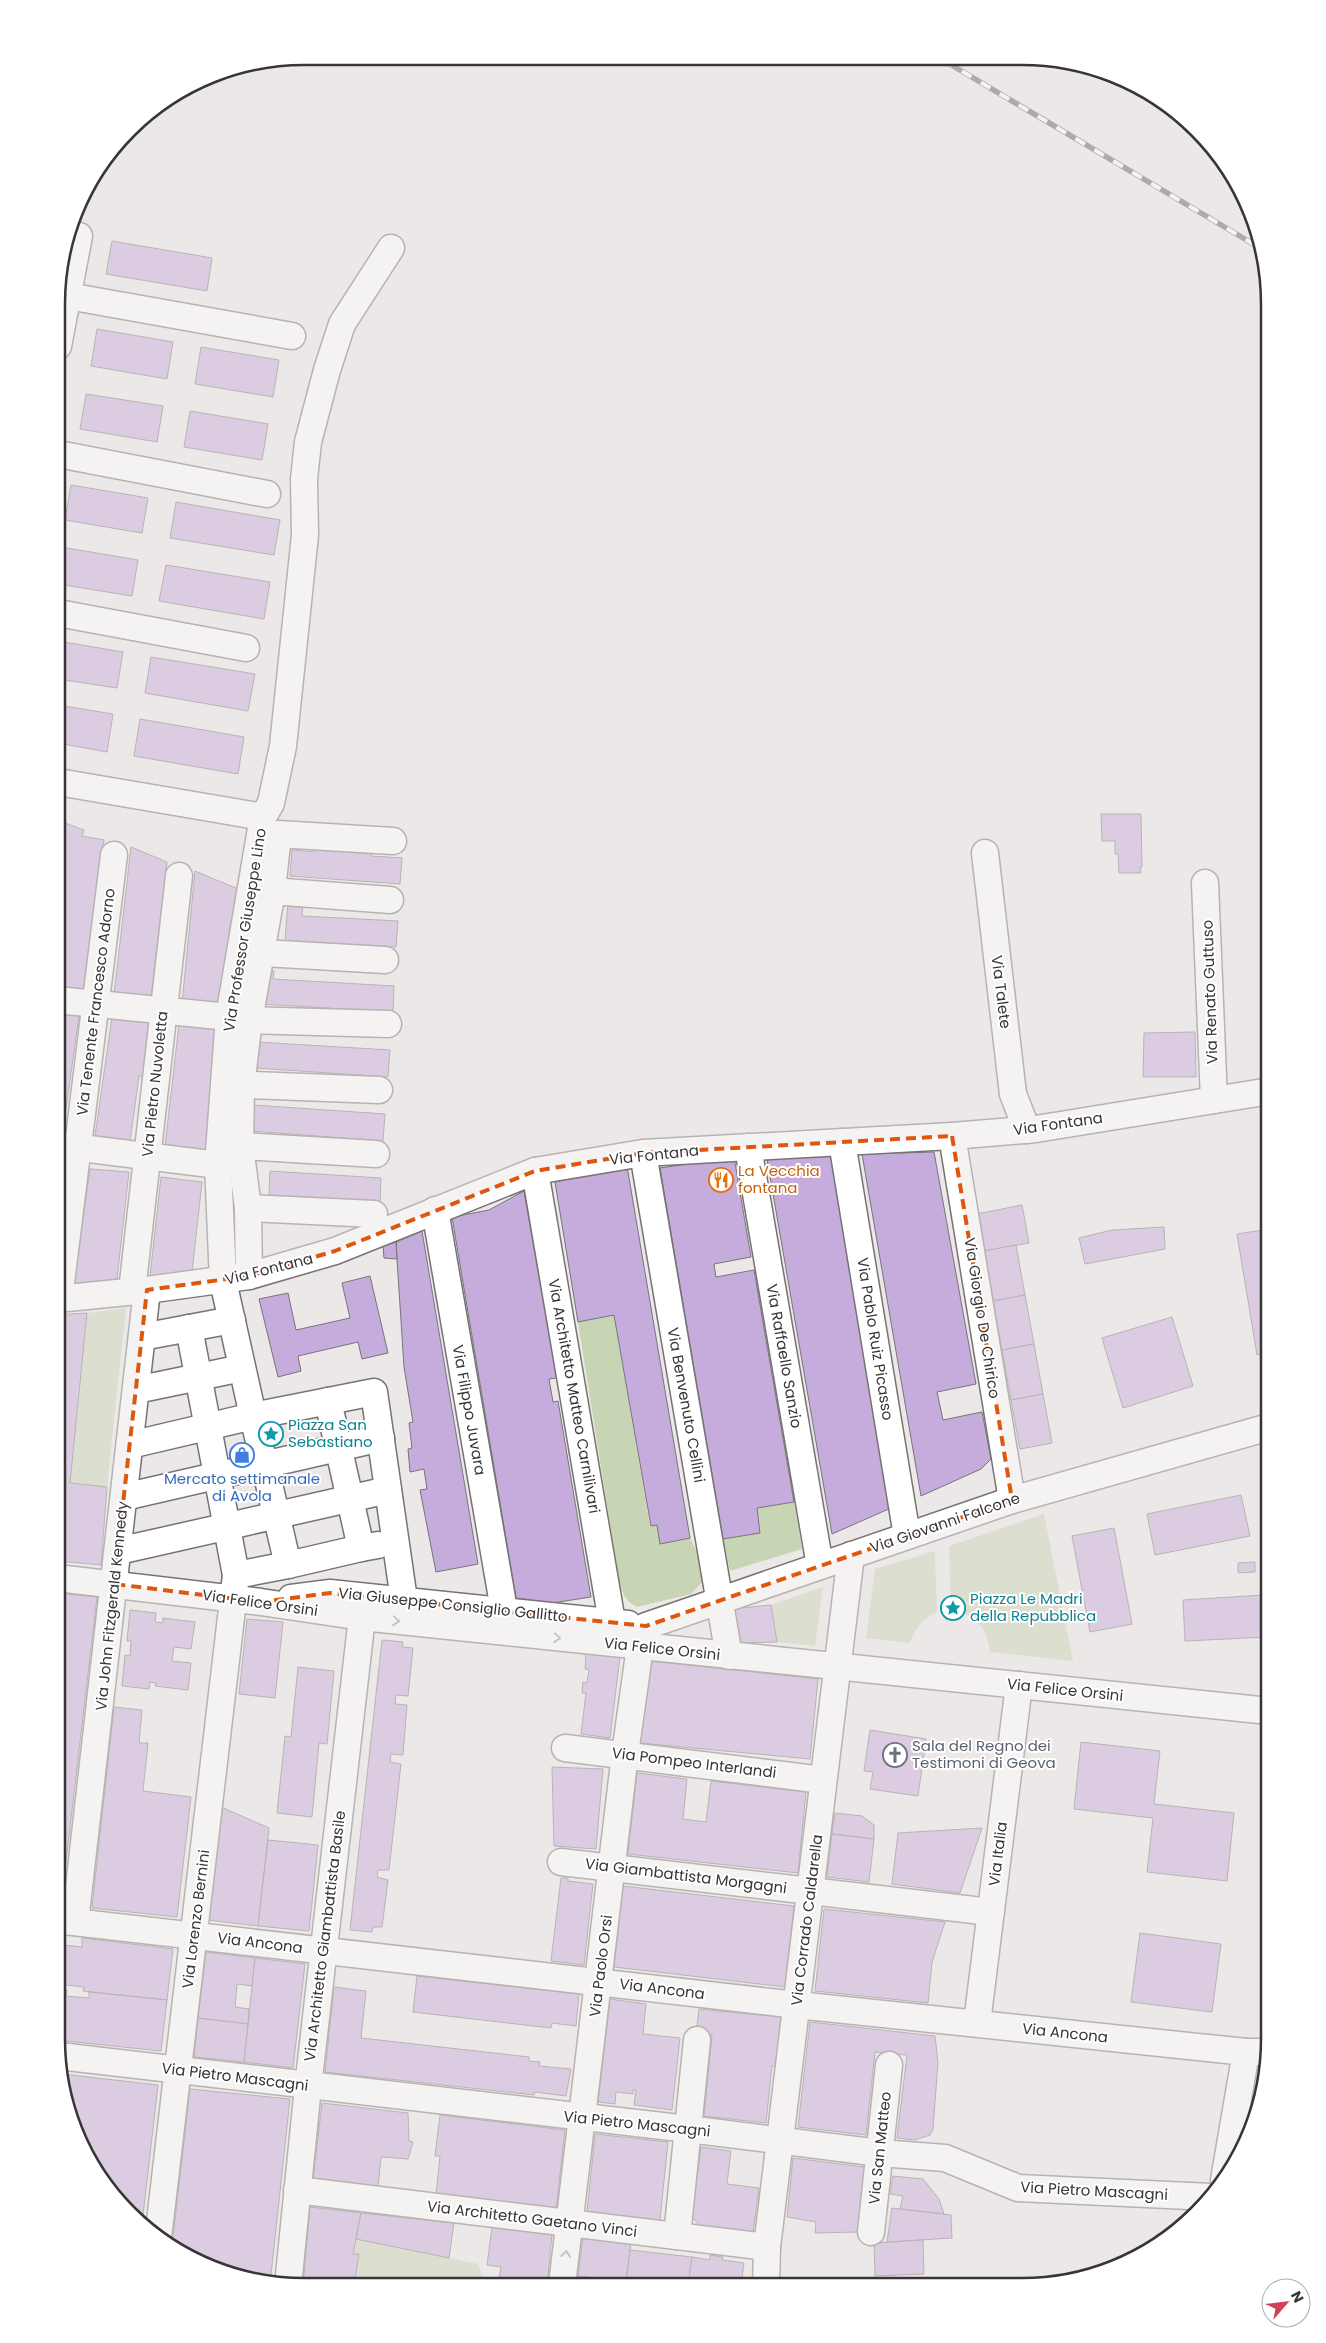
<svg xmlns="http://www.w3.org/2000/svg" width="1326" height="2343" font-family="Poppins,sans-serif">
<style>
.green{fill:#c7d5b4}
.building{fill:#c6acdc;stroke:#767578}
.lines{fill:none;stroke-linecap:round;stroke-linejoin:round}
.minor-casing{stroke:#767372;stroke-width:29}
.minor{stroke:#fff;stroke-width:26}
.rail-casing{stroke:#636161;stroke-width:5.5}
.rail{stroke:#fff;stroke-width:4;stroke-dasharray:11;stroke-linecap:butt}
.oneway{stroke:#9b9a9a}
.marked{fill:none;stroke:#df570e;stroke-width:4;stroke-dasharray:10 6;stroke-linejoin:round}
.labels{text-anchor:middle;stroke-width:4;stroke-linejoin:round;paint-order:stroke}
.street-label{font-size:15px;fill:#373535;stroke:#fff}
.food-label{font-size:15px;fill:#c56008;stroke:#fff;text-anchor:start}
.culture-label{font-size:15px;fill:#0d838f;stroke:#fff;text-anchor:start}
.shop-label{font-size:15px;fill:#366cbe;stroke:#fff}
.worship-label{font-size:15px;fill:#5b616d;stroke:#fff;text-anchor:start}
.rim{fill:none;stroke:#373535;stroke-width:2.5}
</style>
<rect width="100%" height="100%" fill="#ece8e7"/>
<g class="green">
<path d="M126 1308 107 1487 70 1483 87 1313Z"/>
<path d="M614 1315 650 1526 657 1525 661 1544 690 1538 697 1552 702 1582 691 1594 637 1607C625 1601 622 1592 619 1580L578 1322Z"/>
<path d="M794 1502 802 1549 730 1571 723 1539 760 1533 757 1508Z"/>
<path d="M1044 1514 1073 1661 990 1652C986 1626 977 1616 951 1610L949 1546Z"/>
<path d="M935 1551 937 1612C922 1619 916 1627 910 1643L866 1638 875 1569Z"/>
<path d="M823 1587 815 1646 777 1642 771 1605Z"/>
<path d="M356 2239 478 2264 485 2285H354L358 2254H353Z"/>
</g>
<g class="building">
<path d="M112 241 212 258 207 291 106 274Z"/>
<path d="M97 329 173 342 167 379 91 366Z"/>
<path d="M201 347 279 360 273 397 195 384Z"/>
<path d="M86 394 163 406 157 442 80 429Z"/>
<path d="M190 411 268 424 262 460 184 447Z"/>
<path d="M71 485 148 498 142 533 65 520Z"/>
<path d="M176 502 280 520 274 555 170 538Z"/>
<path d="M61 547 138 560 132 596 58 584Z"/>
<path d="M166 565 270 582 264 619 159 601Z"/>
<path d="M58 641 123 652 117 688 58 679Z"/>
<path d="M151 657 255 674 248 711 145 693Z"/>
<path d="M58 705 113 714 107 752 58 743Z"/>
<path d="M140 719 244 737 238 774 134 756Z"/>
<path d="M1101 814H1141L1142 867H1140L1141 873H1119L1118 854H1115V841H1102Z"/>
<path d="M65 823 84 830 82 836 104 840 83 993 57 990 58 876Z"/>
<path d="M315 844 371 848V856L402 858 400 884 290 876 292 850 314 852Z"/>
<path d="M131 847 167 862 151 998 114 995Z"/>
<path d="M195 871 238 889 233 926H230L222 1008 182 1004Z"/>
<path d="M288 903 303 904 302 916 398 921 396 947 285 941Z"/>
<path d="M263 970 274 971 273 979 394 986 393 1012 261 1004Z"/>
<path d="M57 1013 79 1015 63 1131 57 1130Z"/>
<path d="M112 1017 151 1019 143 1077 139 1076 130 1141 95 1136Z"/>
<path d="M179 1024 219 1028 206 1150 165 1146Z"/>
<path d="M1195 1032 1196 1077H1143L1144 1033Z"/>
<path d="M257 1042 390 1050 388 1077 255 1068Z"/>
<path d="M253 1105 385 1114 383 1141 251 1131Z"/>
<path d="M934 1152 976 1384 937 1392 943 1420 982 1412 991 1459 981 1469 921 1496 862 1154Z"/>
<path d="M831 1155 891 1508 832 1534 767 1159Z"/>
<path d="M734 1157 751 1257 714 1264 716 1277 754 1270 794 1502 757 1508 760 1533 723 1539 660 1168Z"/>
<path d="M627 1166 690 1538 660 1544 657 1525 651 1526 614 1315 578 1322 555 1182Z"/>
<path d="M90 1169 129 1172 117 1279 74 1284Z"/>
<path d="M270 1171 381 1178 380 1204 269 1196Z"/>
<path d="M161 1177 202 1182 192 1272 150 1276Z"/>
<path d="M524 1191 557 1378 549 1379 553 1402 558 1401 591 1597 552 1603 516 1598 452 1217 489 1210Z"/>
<path d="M1022 1205 1029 1243 984 1251 977 1214Z"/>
<path d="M1164 1227 1165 1249 1085 1264 1079 1238 1112 1230Z"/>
<path d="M1269 1229V1353L1257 1355 1237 1234Z"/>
<path d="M422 1231 478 1564 436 1572 420 1490 427 1489 424 1469 410 1472 408 1449 412 1448 409 1423 413 1422 404 1367 397 1259 396 1242Z"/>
<path d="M396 1242 397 1259 384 1258 383 1246Z"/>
<path d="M1016 1245 1025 1295 993 1301 984 1251Z"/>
<path d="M370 1276 388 1353 362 1359 358 1342 298 1356 301 1371 278 1377 259 1299 288 1293 296 1330 350 1318 342 1283Z"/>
<path d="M1025 1295 1034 1344 1002 1350 993 1301Z"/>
<path d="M87 1313 70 1483 107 1487 101 1565 57 1561V1315Z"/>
<path d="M1172 1317 1193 1386 1123 1408 1102 1338Z"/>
<path d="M1034 1344 1043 1394 1011 1400 1002 1350Z"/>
<path d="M1043 1394 1052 1443 1020 1449 1011 1400Z"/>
<path d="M1241 1495 1250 1536 1155 1555 1147 1514Z"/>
<path d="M1114 1528 1132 1624 1090 1632 1072 1536Z"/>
<path d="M1255 1562V1572L1238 1573V1563Z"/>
<path d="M57 1593 97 1597 61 1904H56Z"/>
<path d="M1264 1595 1267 1637 1185 1641 1183 1600Z"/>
<path d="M771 1605 777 1642 736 1643 731 1609Z"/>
<path d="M130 1610 156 1613 155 1622 163 1623V1618L195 1622 191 1649 174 1647 172 1661 191 1663 188 1690 155 1686 156 1683 150 1682 149 1689 122 1686 125 1655 130 1656 131 1641H127Z"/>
<path d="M247 1619 283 1622 275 1698 239 1694Z"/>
<path d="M382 1640 403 1642 402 1647 413 1648 408 1696 396 1695 395 1704 407 1705 403 1755 391 1754 390 1762 401 1764 389 1870H378L377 1877 388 1880 382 1927H373L372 1932 350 1930Z"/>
<path d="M586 1653 620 1657 610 1738 581 1734 586 1693H582L583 1682 587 1683 589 1670 585 1669Z"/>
<path d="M650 1661 818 1679 810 1759 640 1743Z"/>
<path d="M298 1667 334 1671 327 1744 319 1743 312 1817 277 1813 285 1736 291 1737Z"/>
<path d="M114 1707 142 1710 139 1743H148L143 1791 191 1797 177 1917 92 1908Z"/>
<path d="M870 1730 926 1739 918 1796 870 1789 873 1772 864 1771Z"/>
<path d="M1081 1742 1160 1751 1154 1804 1234 1813 1227 1881 1147 1872 1153 1818 1074 1809Z"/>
<path d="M552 1767 603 1769 596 1849 554 1846Z"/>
<path d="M637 1773 687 1779 683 1819 706 1822 711 1781 806 1792 798 1873 628 1854Z"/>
<path d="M221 1807 269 1828 258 1926 207 1920Z"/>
<path d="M835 1813 862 1816 874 1825V1839L832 1834Z"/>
<path d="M982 1828 960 1893 892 1884 898 1833Z"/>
<path d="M832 1834 874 1839 869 1882 827 1877Z"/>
<path d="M268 1840 318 1845 309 1931 258 1926Z"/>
<path d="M561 1878H568V1881L593 1884 584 1965 551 1961Z"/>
<path d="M623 1886 794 1906 785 1987 614 1967Z"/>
<path d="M824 1909 945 1922 932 1962 928 2003 815 1991Z"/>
<path d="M1140 1933 1221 1944 1212 2012 1131 2002Z"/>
<path d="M82 1938 173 1949 167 2000 83 1991 84 1987 56 1984V1944L82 1947Z"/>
<path d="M206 1952 255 1958 252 1986 237 1984 235 2007 249 2009 248 2024 198 2018Z"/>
<path d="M255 1958 305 1964 293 2068 244 2062Z"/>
<path d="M417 1976 579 1994 576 2026 552 2023 551 2028 413 2012Z"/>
<path d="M334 1987 366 1991 361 2038 529 2057V2061L540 2062 539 2066 571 2069 566 2096 535 2092 534 2095 325 2072Z"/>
<path d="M56 1989 67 1990 66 1996 89 1998V1992L167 2000 161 2051 56 2040Z"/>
<path d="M610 1999 646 2004 643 2034 680 2038 672 2110 634 2105 636 2090H633V2094L616 2092 615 2104 598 2102Z"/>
<path d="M699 2009 781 2017 776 2066H772L766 2123 704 2116 712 2035 696 2033Z"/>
<path d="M198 2018 248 2024 244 2062 194 2057Z"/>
<path d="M810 2022 935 2036 938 2062 933 2129 930 2135 915 2140 897 2138 907 2055 875 2052 866 2135 798 2127Z"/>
<path d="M62 2074 158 2085 142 2224 98 2177 71 2123 73 2105H67Z"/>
<path d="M190 2089 290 2099 270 2284 209 2268 172 2246Z"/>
<path d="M322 2103 408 2113 409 2141 413 2142 408 2159 381 2157 378 2188 313 2180Z"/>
<path d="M440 2115 565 2130 556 2210 436 2195 440 2156H435Z"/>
<path d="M595 2134 668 2142 660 2220 587 2212Z"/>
<path d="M701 2147 731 2151 727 2184 759 2188 753 2233 700 2226 692 2217Z"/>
<path d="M793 2158 865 2167 857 2232 815 2233 816 2222 787 2217Z"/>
<path d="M893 2176 923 2179 939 2199 944 2214 900 2209 903 2196 890 2194Z"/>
<path d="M310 2207 361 2213 353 2254H359L354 2285H303Z"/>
<path d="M892 2208 951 2215 952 2238 887 2242Z"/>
<path d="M361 2213 454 2223 449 2258 356 2239Z"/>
<path d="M492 2227 552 2234 547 2285H498L501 2267 487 2265Z"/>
<path d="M583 2237 631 2243 626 2282 578 2276Z"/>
<path d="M923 2240 924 2274 875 2276 874 2243Z"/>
<path d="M630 2250 692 2257 688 2286 626 2284Z"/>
<path d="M710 2255 723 2257 722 2260 744 2263 741 2286H688L692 2257 710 2260Z"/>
<path d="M578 2276 622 2281V2286L577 2285Z"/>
</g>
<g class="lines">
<defs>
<g id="minor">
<path d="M391 248 342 324 327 370 308 442 304 479 305 535 283 746 271 803 263 817 229 1017 218 1165 223 1281 253 1416 374 1392 404 1600"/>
<path d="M68 296 292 336"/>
<path d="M58 346 79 236"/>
<path d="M58 454 267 494"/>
<path d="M58 613 246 648"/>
<path d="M58 782 263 817"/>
<path d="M985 853 1013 1094 1027 1130"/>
<path d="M1205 883 1214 1100"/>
<path d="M272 891 390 900"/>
<path d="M244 952 385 960"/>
<path d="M57 1000 229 1017"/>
<path d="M249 1020 388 1024"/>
<path d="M225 1084 379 1090"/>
<path d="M952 1136 1012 1500"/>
<path d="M842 1142 907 1536"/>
<path d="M57 1145 218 1165"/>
<path d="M240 1146 376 1154"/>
<path d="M748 1147 820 1566"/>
<path d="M643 1153 729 1656"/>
<path d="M535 1171 612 1622"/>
<path d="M248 1208 374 1214"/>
<path d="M435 1210 504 1610"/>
<path d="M249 1276 248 1208 240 1146 241 1086 249 1020 272 891 278 834 393 841"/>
<path d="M132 1291 179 876"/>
<path d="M57 1299 147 1290 249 1276 335 1251 535 1171 643 1153 952 1136 1036 1129 1270 1091"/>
<path d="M59 1299 114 855"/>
<path d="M189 1328 236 1575"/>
<path d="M142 1337 232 1320"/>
<path d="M136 1390 242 1368"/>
<path d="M328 1401 361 1548 378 1545"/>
<path d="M130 1445 253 1416 288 1565 361 1548"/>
<path d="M124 1497 381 1438"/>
<path d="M118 1551 388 1490"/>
<path d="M57 1578 261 1602 362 1617 1269 1711"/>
<path d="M291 1598 330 1593 628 1624"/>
<path d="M565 1748 823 1780"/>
<path d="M561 1862 991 1912"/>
<path d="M56 1920 797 2005 1246 2052H1269"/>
<path d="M75 1922 147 1290"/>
<path d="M977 2023 1019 1685"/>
<path d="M59 2056 688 2129 880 2153 945 2158 1018 2188 1211 2197"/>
<path d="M1224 2180 1246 2052"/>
<path d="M297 2190 767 2247"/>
<path d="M871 2232 889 2065"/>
<path d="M677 2236 697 2040"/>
<path d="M158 2238 236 1575 288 1565"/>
<path d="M288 2285 308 2087 362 1617"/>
<path d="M562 2285 625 1754 640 1647 646 1626 1012 1500 1269 1427"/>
<path d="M766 2286 767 2247 851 1555"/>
</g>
</defs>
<use href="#minor" class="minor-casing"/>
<use href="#minor" class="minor"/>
<defs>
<path id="rail" d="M943 60 1260 248"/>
</defs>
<use href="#rail" class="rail-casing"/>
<use href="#rail" class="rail"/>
</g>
<defs><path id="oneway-chevron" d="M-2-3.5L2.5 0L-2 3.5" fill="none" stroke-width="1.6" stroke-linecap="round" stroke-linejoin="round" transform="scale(1.25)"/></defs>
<g class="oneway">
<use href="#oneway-chevron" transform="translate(396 1621) rotate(6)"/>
<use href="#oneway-chevron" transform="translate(557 1638) rotate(6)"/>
<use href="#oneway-chevron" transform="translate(566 2254) rotate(-83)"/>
</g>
<path d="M0 0H1326V2343H0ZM952 1136 1012 1500 646 1626 330 1593 261 1602 114 1584 147 1290 249 1276 335 1251 535 1171 643 1153Z" fill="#ece8e7" fill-opacity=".55" fill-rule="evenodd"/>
<path class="marked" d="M952 1136 1012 1500 646 1626 330 1593 261 1602 114 1584 147 1290 249 1276 335 1251 535 1171 643 1153Z"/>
<defs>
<symbol id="restaurant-ring" viewBox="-11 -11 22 22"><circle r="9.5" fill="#fff" stroke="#e8710a" stroke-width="1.5"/><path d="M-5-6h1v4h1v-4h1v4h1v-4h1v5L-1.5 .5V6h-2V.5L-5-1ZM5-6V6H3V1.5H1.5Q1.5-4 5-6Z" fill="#e8710a"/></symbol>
<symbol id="sight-ring" viewBox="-11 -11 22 22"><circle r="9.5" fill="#fff" stroke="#0f9aa8" stroke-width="1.5"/><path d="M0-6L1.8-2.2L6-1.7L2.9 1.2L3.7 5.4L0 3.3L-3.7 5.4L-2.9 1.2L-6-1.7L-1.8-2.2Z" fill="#0f9aa8"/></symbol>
<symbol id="shop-ring" viewBox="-11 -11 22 22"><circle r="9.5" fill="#fff" stroke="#3f7fe0" stroke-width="1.5"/><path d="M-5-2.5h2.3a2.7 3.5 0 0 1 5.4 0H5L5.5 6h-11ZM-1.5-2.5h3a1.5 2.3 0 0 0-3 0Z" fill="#3f7fe0"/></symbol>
<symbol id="church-ring" viewBox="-11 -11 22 22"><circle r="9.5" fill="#fff" stroke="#6b7280" stroke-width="1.5"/><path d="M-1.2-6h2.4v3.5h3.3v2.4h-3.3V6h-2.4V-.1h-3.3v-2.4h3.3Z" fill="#6b7280"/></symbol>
</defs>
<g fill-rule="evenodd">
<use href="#restaurant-ring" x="707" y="1166" width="28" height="28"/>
<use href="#sight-ring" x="257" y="1420" width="28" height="28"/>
<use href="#shop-ring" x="228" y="1441" width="28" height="28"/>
<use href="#sight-ring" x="939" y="1594" width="28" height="28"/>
<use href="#church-ring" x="881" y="1741" width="28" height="28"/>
</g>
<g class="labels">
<g class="street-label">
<text transform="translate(245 930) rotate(-81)" y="5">Via Professor Giuseppe Lino</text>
<text transform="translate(1001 992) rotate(83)" y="5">Via Talete</text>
<text transform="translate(1210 992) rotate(-92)" y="5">Via Renato Guttuso</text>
<text transform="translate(96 1002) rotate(-83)" y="5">Via Tenente Francesco Adorno</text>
<text transform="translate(155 1084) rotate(-84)" y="5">Via Pietro Nuvoletta</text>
<text transform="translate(1058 1124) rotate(-8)" y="5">Via Fontana</text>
<text transform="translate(654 1155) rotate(-6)" y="5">Via Fontana</text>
<text transform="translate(269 1269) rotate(-14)" y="5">Via Fontana</text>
<text transform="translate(982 1318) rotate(81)" y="5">Via Giorgio De Chirico</text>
<text transform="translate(875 1339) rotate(81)" y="5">Via Pablo Ruiz Picasso</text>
<text transform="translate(784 1356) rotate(80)" y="5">Via Raffaello Sanzio</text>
<text transform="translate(574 1396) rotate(80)" y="5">Via Architetto Matteo Carnilivari</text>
<text transform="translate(686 1405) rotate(80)" y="5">Via Benvenuto Cellini</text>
<text transform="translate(469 1410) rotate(80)" y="5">Via Filippo Juvara</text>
<text transform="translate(945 1523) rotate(-19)" y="5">Via Giovanni Falcone</text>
<text transform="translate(260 1603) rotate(8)" y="5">Via Felice Orsini</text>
<text transform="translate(453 1605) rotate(6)" y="5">Via Giuseppe Consiglio Gallitto</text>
<text transform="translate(112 1606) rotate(-84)" y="5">Via John Fitzgerald Kennedy</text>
<text transform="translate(662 1649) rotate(6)" y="5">Via Felice Orsini</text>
<text transform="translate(1065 1690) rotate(6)" y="5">Via Felice Orsini</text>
<text transform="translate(694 1763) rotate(7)" y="5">Via Pompeo Interlandi</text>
<text transform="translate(998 1854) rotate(-83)" y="5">Via Italia</text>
<text transform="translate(686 1876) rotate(7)" y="5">Via Giambattista Morgagni</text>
<text transform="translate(196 1919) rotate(-83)" y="5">Via Lorenzo Bernini</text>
<text transform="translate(807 1920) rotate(-83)" y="5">Via Corrado Caldarella</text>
<text transform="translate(325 1936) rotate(-83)" y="5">Via Architetto Giambattista Basile</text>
<text transform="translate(260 1943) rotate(7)" y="5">Via Ancona</text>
<text transform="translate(601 1966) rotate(-83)" y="5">Via Paolo Orsi</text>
<text transform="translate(662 1989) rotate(7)" y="5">Via Ancona</text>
<text transform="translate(1065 2033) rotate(6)" y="5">Via Ancona</text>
<text transform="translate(235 2077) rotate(7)" y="5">Via Pietro Mascagni</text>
<text transform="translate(637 2124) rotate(6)" y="5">Via Pietro Mascagni</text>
<text transform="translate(880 2148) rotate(-84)" y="5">Via San Matteo</text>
<text transform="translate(1094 2191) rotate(3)" y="5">Via Pietro Mascagni</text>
<text transform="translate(532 2219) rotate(7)" y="5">Via Architetto Gaetano Vinci</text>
</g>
<g class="food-label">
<text x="738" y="1176">La Vecchia<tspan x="738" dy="17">fontana</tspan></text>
</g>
<g class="culture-label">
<text x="288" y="1430">Piazza San<tspan x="288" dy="17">Sebastiano</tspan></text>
<text x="970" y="1604">Piazza Le Madri<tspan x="970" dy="17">della Repubblica</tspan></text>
</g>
<g class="shop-label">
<text x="242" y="1484">Mercato settimanale<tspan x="242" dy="17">di Avola</tspan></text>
</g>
<g class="worship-label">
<text x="912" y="1751">Sala del Regno dei<tspan x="912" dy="17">Testimoni di Geova</tspan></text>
</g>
</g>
<path d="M0 0H1326V2343H0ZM304 65H1022A239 239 0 0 1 1261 304V2039A239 239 0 0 1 1022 2278H304A239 239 0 0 1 65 2039V304A239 239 0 0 1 304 65Z" fill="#fff" fill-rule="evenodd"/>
<path class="rim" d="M304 65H1022A239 239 0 0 1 1261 304V2039A239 239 0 0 1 1022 2278H304A239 239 0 0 1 65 2039V304A239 239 0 0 1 304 65Z"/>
<g transform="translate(1286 2303) rotate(62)"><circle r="24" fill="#ffffff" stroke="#afaeae"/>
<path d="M0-4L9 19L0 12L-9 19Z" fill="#d14153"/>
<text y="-8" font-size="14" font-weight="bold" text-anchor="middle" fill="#373535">N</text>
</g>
</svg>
